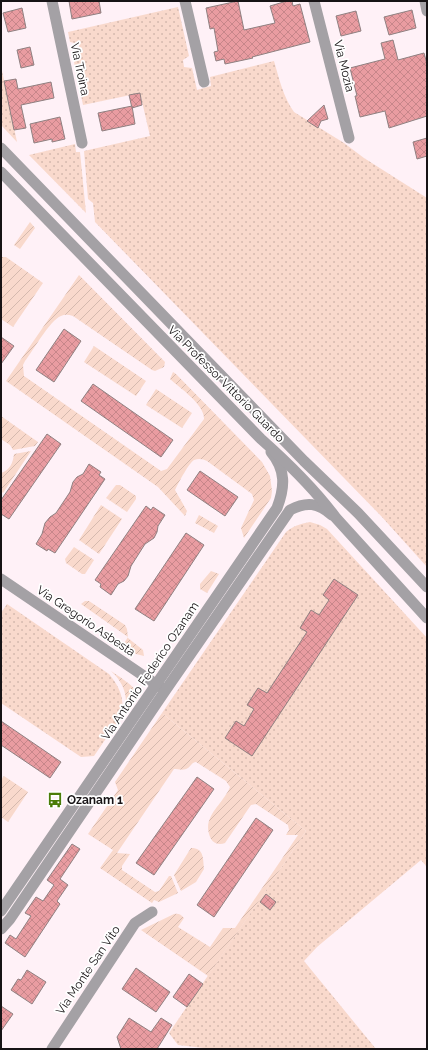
<svg xmlns="http://www.w3.org/2000/svg" width="428" height="1050" font-family="Raleway,sans-serif">
<style>
.grass{fill:url(#grass-dots)}
.garden{fill:url(#garden-furrows)}
.building{fill:url(#building-cross-hatch);stroke:#8f8081}
.lines{fill:none;stroke-linecap:round;stroke-linejoin:round}
.minor{stroke:#a4a1a5;stroke-width:11}
.tertiary{stroke:#a4a1a5;stroke-width:11}
.labels{text-anchor:middle;stroke-width:3.5;stroke-linejoin:round;paint-order:stroke}
.street-label{font-size:12px;fill:#171315;stroke:#fff}
.poi-label{font-size:12px;font-weight:bold;fill:#171315;stroke:#fff;text-anchor:start}
</style>
<defs>
<pattern id="grass-dots" width="8" height="8" patternUnits="userSpaceOnUse"><rect width="8" height="8" fill="#f9d9cc"/><path d="M2 2h.1M6 6h.1" fill="none" stroke="#d5b9ae" stroke-width="1.8" stroke-linecap="round"/></pattern>
<pattern id="garden-furrows" width="10" height="10" patternUnits="userSpaceOnUse"><rect width="10" height="10" fill="#f9d9cc"/><path d="M-1 1l2-2M0 10L10 0M9 11l2-2" fill="none" stroke="#d5b9ae"/></pattern>
<pattern id="building-cross-hatch" width="8" height="8" patternUnits="userSpaceOnUse"><rect width="8" height="8" fill="#e99ca1"/><path d="M0 0l8 8M0 8l8-8" fill="none" stroke="#c7868a"/></pattern>
</defs>
<rect width="100%" height="100%" fill="#fff1f7"/>
<g class="grass">
<path d="M178 7 189 56 183 60 184 67 192 68 197 90 211 86 210 77 274 61C279 78 283 97 294 112L344 143 364 158 427 198V567L382 517 95 222 93 203 88 199 84 151 150 136 140 93 83 105 73 57 80 52 79 44 70 42 68 32Z"/>
<path d="M1 66 17 142 1 125Z"/>
<path d="M75 144 76 152H80L86 213 29 155Z"/>
<path d="M310 522 320 525 327 529 427 638V867L421 860 317 947 304 961 376 1049H212L178 1045 169 1033 306 831 162 713 286 532C293 526 300 524 310 522Z"/>
<path d="M7 604 109 674C120 687 126 701 120 718L94 756 81 757 1 703V613Z"/>
</g>
<g class="garden">
<path d="M30 222 35 228 20 249 14 245Z"/>
<path d="M1 257H6L43 283 13 327 1 319Z"/>
<path d="M79 275 165 362 164 367 155 371 152 370 73 316C69 315 65 314 61 316 50 320 33 351 25 361L23 365 24 376 161 471 167 469 204 419C205 405 180 388 170 379L173 372 176 374 262 462 270 476 272 491 271 498 244 538 241 528 254 500 252 494 207 461C203 459 199 458 194 460 189 463 179 482 176 488L175 490 187 511 185 516 158 487 6 381Z"/>
<path d="M94 346 146 381 136 396 84 362Z"/>
<path d="M156 389 192 413 182 428 146 405Z"/>
<path d="M1 416 38 442 35 446 13 450 10 445 1 439Z"/>
<path d="M31 451 3 493 1 491V473C10 470 13 463 14 454Z"/>
<path d="M116 485H120L136 496V499L127 512 106 498Z"/>
<path d="M101 505 122 519 99 554 79 540Z"/>
<path d="M199 515 218 526 214 533 195 523Z"/>
<path d="M74 547 94 560 85 574H82L66 563 65 559Z"/>
<path d="M211 571 219 574 207 593 200 589V584Z"/>
<path d="M85 601H89L125 625 127 629 128 638 143 650 144 656 136 654 123 645 128 637 81 604Z"/>
<path d="M111 671C140 691 144 690 122 721 130 701 126 685 111 671Z"/>
<path d="M162 713 306 831 208 976 141 930 174 914C178 913 181 914 184 918L178 927 210 947 223 928H235L298 835H286L289 830 288 825 256 804 251 805 225 843C220 845 214 844 211 839 200 817 223 805 230 787L226 781 196 762C191 763 191 766 188 768 184 771 178 769 174 769L117 853 130 854 122 866V870L155 892 159 891 169 876H171L178 893 159 902 154 900 152 903 100 868 113 850 88 834 118 790 115 782Z"/>
<path d="M4 776 28 792 8 822 1 817V780Z"/>
<path d="M191 848C204 848 203 858 204 869L196 882 181 891 174 875Z"/>
</g>
<g class="building">
<path d="M69 1H99L101 13 72 19Z"/>
<path d="M238 1 244 30 275 23 270 6 287 1H292L293 6 300 4 310 42 252 57 253 58 225 64 224 59 216 61 214 52 218 51 214 28 210 29 206 8Z"/>
<path d="M22 8 26 28 8 32 3 13Z"/>
<path d="M412 10 416 28 389 35 384 17Z"/>
<path d="M356 11 361 31 341 36 336 16Z"/>
<path d="M393 40 398 60 424 53 427 64V116L389 128 385 111 360 117 355 96H357L350 68 385 59 381 43Z"/>
<path d="M30 47 34 65 21 68 17 50Z"/>
<path d="M16 79 18 89 51 82 54 98 21 105 26 128 14 130 4 81Z"/>
<path d="M140 93 142 105 132 108 129 95Z"/>
<path d="M324 105 328 119 321 121 318 128 307 121Z"/>
<path d="M132 106 135 124 102 131 98 113Z"/>
<path d="M60 117 65 139 52 142V139L34 143 30 124Z"/>
<path d="M427 138V156L417 159 413 142Z"/>
<path d="M64 329 81 341 54 382 36 370Z"/>
<path d="M1 337 14 346 1 364Z"/>
<path d="M93 384 173 440 161 457 81 401Z"/>
<path d="M47 434 61 444 9 519 1 514V500Z"/>
<path d="M89 464 101 472 99 475 105 479 55 553 48 549 47 551 36 544 42 534 45 523 50 517 56 513 70 492 73 482 77 477 83 474Z"/>
<path d="M200 471 238 497 225 516 187 490Z"/>
<path d="M146 506 151 510 153 507 165 515 158 526 157 532 154 538 145 544 131 566 128 576 124 581 118 584 111 595 100 587 101 584 95 580Z"/>
<path d="M186 533 204 545 154 621 135 609Z"/>
<path d="M334 579 358 595 252 756 225 738 236 721 244 726 254 709 247 705 258 688 267 693 307 632 300 628 311 610 319 615 329 600 323 595Z"/>
<path d="M1 721 61 762 50 778 1 745Z"/>
<path d="M197 777 214 789 154 875 136 863Z"/>
<path d="M256 818 273 830 214 917 197 905Z"/>
<path d="M72 844 80 849 60 879 68 885 57 901 60 904 25 957 5 943 10 935 16 939 31 916 25 913 36 897 43 901 54 885 47 880Z"/>
<path d="M266 894 276 902 270 910 260 902Z"/>
<path d="M136 968 170 992 156 1012 122 989Z"/>
<path d="M27 970 46 982 32 1004 11 990 18 979 21 980Z"/>
<path d="M189 974 203 984 187 1007 173 997Z"/>
<path d="M1 1006 13 1014 1 1031Z"/>
<path d="M129 1018 151 1032 161 1018 172 1025 157 1049H121L117 1037Z"/>
</g>
<g class="lines">
<g class="minor">
<path d="M52 1 82 143"/>
<path d="M185 1 204 82"/>
<path d="M314 1 349 138"/>
<path d="M425 1 427 11"/>
<path d="M1 579 163 689"/>
<path d="M1 911 277 508C285 487 286 470 271 452"/>
<path d="M1 929 10 919 165 691 290 510C307 501 318 503 332 515"/>
<path d="M52 1049 135 923 152 912"/>
</g>
<g class="tertiary">
<path d="M1 148 304 461 358 513 427 587"/>
<path d="M1 172 261 439C288 463 314 488 336 518L427 618"/>
</g>
</g>
<defs>
<symbol id="bus-bare" viewBox="-9 -9 18 18"><path d="M-5-6H5V4H4V6H2V4H-2V6H-4V4H-5ZM-3.5-4V0h7V-4ZM-3.5 1.2v1.5H-2V1.2ZM2 1.2v1.5H3.5V1.2Z" fill="#4b7c08" stroke="#fff" stroke-width="2.5" paint-order="stroke"/></symbol>
</defs>
<g fill-rule="evenodd">
<use href="#bus-bare" x="44" y="789" width="22" height="22"/>
</g>
<g class="labels">
<g class="street-label">
<text transform="translate(344 66) rotate(76)" y="4">Via Mozia</text>
<text transform="translate(80 69) rotate(78)" y="4">Via Troina</text>
<text transform="translate(226 384) rotate(45)" y="4">Via Professor Vittorio Guardo</text>
<text transform="translate(86 621) rotate(34)" y="4">Via Gregorio Asbesta</text>
<text transform="translate(150 671) rotate(-56)" y="4">Via Antonio Federico Ozanam</text>
<text transform="translate(88 970) rotate(-56)" y="4">Via Monte San Vito</text>
</g>
<g class="poi-label">
<text x="67" y="804">Ozanam 1</text>
</g>
</g>
<rect width="428" height="1050" fill="none" stroke="#171315" stroke-width="4"/>
</svg>
